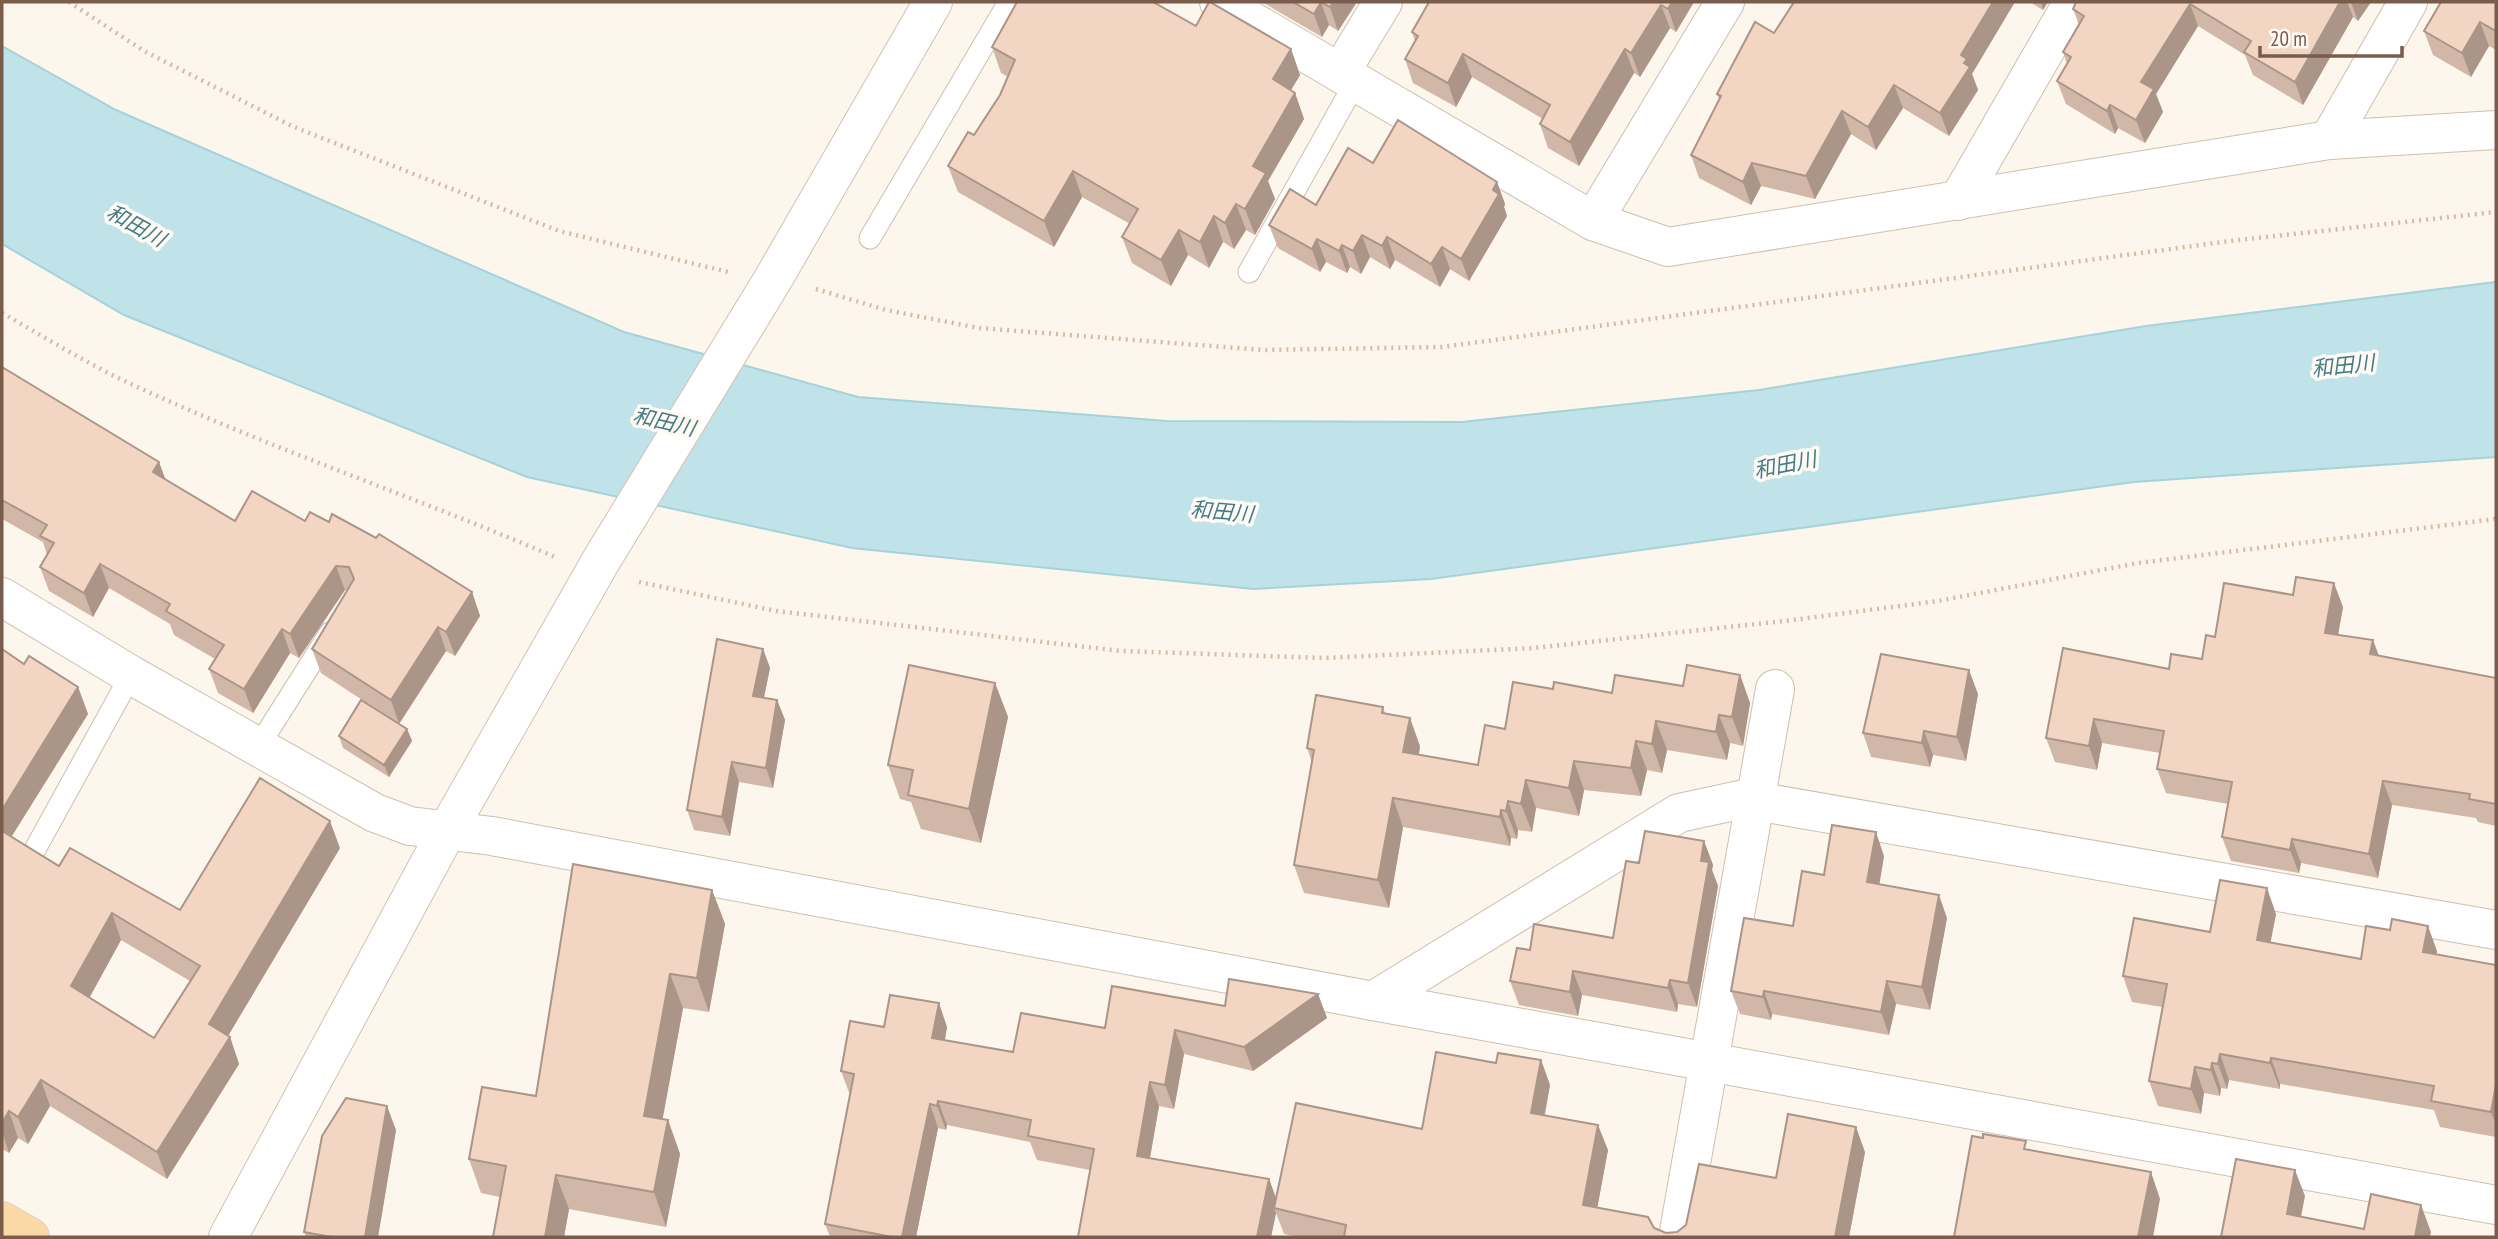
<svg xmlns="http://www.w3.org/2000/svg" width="2498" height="1239" font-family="'PT Sans Narrow','Noto Sans JP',sans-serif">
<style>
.water{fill:#bfe3e8;stroke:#a5d3da;stroke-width:2}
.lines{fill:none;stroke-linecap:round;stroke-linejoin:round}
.lane-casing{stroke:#d1beb0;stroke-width:23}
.street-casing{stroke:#d1beb0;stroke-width:40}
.secondary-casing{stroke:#d6c0b0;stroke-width:40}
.primary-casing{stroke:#dad1cd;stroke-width:40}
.path{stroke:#d9b8a5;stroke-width:4.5;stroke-dasharray:2 5;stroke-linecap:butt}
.lane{stroke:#fff;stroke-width:21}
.street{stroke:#fff;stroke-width:38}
.secondary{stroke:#fff;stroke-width:38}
.primary{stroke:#fbd9a5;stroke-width:38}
.wall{fill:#d1b7a8;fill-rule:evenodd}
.shaded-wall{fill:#aa9588}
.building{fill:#f3d5c3;stroke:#aa9588;stroke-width:2;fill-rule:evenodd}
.labels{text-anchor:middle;stroke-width:7;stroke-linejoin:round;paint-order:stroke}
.water-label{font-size:21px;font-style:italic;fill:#437c86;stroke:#fffaf3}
</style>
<rect width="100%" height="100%" fill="#fdf6ec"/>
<path class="water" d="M2 46 116 110 624 332 858 397 1167 421 1462 422 1759 390 2146 326 2496 282V457L2134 482 1431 579 1253 589 852 548 527 477 124 315 2 244Z"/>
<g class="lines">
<defs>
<g id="lane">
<path d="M870 238 1009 2"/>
<path d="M1249 272 1355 83"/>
<path d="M258 747 330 633"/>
<path d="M33 853 131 675"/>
</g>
<g id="street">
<path d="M1219 2 1593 221 1668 247 2329 140 2496 130"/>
<path d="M1340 73 1383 2"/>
<path d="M2329 140 2408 2"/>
<path d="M1958 201 2073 2"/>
<path d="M1593 221 1725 2"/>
<path d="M2 597 131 675 375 813 410 826 492 836 1373 1001 2496 1205"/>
<path d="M1373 1001 1679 813 1744 799 2496 930"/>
<path d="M1678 1237 1775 689"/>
</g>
<path id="secondary" d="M228 1237 448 829 602 559 772 281 933 2"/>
<path id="primary" d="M2 1221 30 1237"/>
</defs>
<use href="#lane" class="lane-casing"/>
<use href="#street" class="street-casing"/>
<use href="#secondary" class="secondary-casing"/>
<use href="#primary" class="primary-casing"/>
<g class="path">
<path d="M69 2 144 51 294 127 559 231 728 272"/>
<path d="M816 289 886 310 979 328 1263 350 1442 347 2230 241 2496 212"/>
<path d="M2 313C48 339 94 368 142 389 277 451 418 498 555 557"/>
<path d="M639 582 776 611 1121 651 1324 658 1534 648 1785 621 1938 601 2138 563 2496 519"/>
</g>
<use href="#lane" class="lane"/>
<use href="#street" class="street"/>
<use href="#secondary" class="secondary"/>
<use href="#primary" class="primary"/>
</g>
<g class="wall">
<path d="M1262 2H1357L1338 31 1329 25 1322 37Z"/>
<path d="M1429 2H1694L1676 32 1670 28 1640 77 1634 73 1579 166 1548 148 1540 124 1543 119 1472 77 1456 107 1413 83 1405 59 1415 41 1412 32Z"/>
<path d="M2030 2H2048L2043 10Z"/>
<path d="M2076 2H2371L2358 21 2353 17 2303 105 2253 75 2245 55 2198 26 2156 94 2163 112 2145 143 2118 128 2115 134 2066 104 2057 81 2067 64 2063 52 2079 25 2073 9Z"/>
<path d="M2496 2V50L2489 46 2471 77 2433 55 2424 31Z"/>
<path d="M1196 26 1291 49 1300 75 1291 90 1295 93 1304 119 1268 181 1275 199 1255 235 1246 230 1234 249 1223 242 1209 268 1188 255 1171 286 1132 263 1122 237 1130 224 1082 197 1054 247 958 192 948 166 974 135 1000 95 1008 77 1001 73 992 47Z"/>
<path d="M1774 33 1972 74 1978 90 1949 136 1903 108 1876 150 1851 134 1815 199 1761 186 1751 205 1699 178 1691 155 1719 99 1717 94Z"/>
<path d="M1373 163 1497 182 1505 204 1504 207 1507 216 1469 281 1450 269 1440 287 1395 260 1390 269 1370 257 1361 274 1350 267 1347 273 1326 262 1320 272 1278 248 1269 225 1316 205Z"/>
<path d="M2 367 166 480 235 521 329 522 472 592 480 616 455 656 446 651 399 724 321 673 312 649 348 590H345L299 658 290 653 253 713 218 693 209 669 215 659 174 635 170 624 109 588 93 617 49 591 40 567 47 555 43 542 2 519Z"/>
<path d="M2343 607 2338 635 2378 656 2496 678V826L2478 822 2476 818 2392 805 2378 878 2301 863 2299 873 2231 861 2222 837 2228 804 2166 793 2157 769 2160 753 2102 743 2097 770 2055 762 2046 738 2169 669 2202 659 2215 637Z"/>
<path d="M2 649 24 664 78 687 88 714 11 837 59 866 180 910 340 848 228 1036 230 1037 239 1064 167 1179 50 1106 28 1144 18 1138 9 1153 2 1149ZM121 940 190 981 154 1038 89 998Z"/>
<path d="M763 649 770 668 764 698 777 700 785 720 773 788 739 782 730 836 694 830 687 810Z"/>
<path d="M1740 675 1750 703 1743 746 1730 743 1727 760 1667 750 1662 773 1647 770 1641 796 1584 790 1579 816 1536 808 1532 832 1518 830 1517 839 1511 838 1510 846 1403 827 1389 908 1304 893 1294 865 1312 762 1307 748 1383 707 1385 713 1420 746 1419 755 1478 765 1505 729 1553 689 1612 693 1683 686Z"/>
<path d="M995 683 1008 717 981 843 921 829 911 802 900 799 888 765Z"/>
<path d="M1978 694 1966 761 1933 755 1930 767 1871 757 1863 733Z"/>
<path d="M407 729 412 741 389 777 343 748 339 736Z"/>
<path d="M1704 841 1713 865 1712 870 1718 886 1697 1007 1678 1004 1677 1012 1582 995 1578 1016 1519 1005 1510 981 1530 950 1613 938 1639 863Z"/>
<path d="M1884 856 1879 884 1947 918 1930 1010 1896 1004 1889 1035 1772 1014 1771 1020 1740 1014 1731 991 1793 926 1824 875Z"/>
<path d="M712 890 725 924 709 1012 683 1008 662 1119 668 1120 680 1154 666 1227 569 1209 564 1237H493L500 1197 481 1193 469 1159 536 1096Z"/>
<path d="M2276 914 2270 943 2361 959 2437 951V954L2496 965V1137L2440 1127 2434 1110 2280 1084V1089L2229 1080 2227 1089 2221 1088 2220 1096 2204 1093 2201 1114 2158 1106 2149 1081 2162 1007 2132 1002 2123 976 2210 932Z"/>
<path d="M1318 994 1327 1018 1253 1071 1184 1054 1174 1109 1159 1106 1150 1158 1269 1179 1276 1199 1422 1129 1496 1063 1541 1060 1550 1085 1545 1115 1608 1150 1597 1208 1654 1228 1666 1233 1677 1232 1776 1178 1865 1152 1849 1237H1299L1284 1234 1276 1213 1271 1237H1078L1090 1170 1037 1160 1030 1142 947 1125 946 1130 938 1128 916 1237H830L825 1224 850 1095 841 1071 884 1027H947L945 1040 1013 1052 1105 1028 1225 1006Z"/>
<path d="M396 1130 378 1237H306L304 1232Z"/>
</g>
<g class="shaded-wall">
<path d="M1321 2 1329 25 1322 37 1314 14Z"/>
<path d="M1333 2H1357L1338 31 1330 7Z"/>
<path d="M1672 2H1694L1676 32 1668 9Z"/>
<path d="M1993 2H2015L1972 74 1978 90 1949 136 1940 113 1961 55Z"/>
<path d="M2041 2H2048L2043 10Z"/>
<path d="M2340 2H2347L2353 17 2303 105 2295 82Z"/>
<path d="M2351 2H2371L2358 21Z"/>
<path d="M2190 4 2198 26 2156 94 2163 112 2145 143 2136 120 2141 82Z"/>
<path d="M1661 5 1670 28 1640 77 1631 53Z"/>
<path d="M2480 22 2489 46 2471 77 2462 53Z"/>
<path d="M1291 49 1300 75 1282 105 1273 79Z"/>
<path d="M1625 49 1634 73 1579 166 1570 142Z"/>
<path d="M1463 54 1472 77 1456 107 1448 83Z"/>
<path d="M1894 85 1903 108 1876 150 1868 127Z"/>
<path d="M1295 93 1304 119 1268 181 1275 199 1255 235 1245 209 1253 166Z"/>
<path d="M2110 105 2118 128 2115 134 2107 111Z"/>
<path d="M1842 111 1851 134 1815 199 1806 176Z"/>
<path d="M1752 163 1761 186 1751 205 1743 182Z"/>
<path d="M1073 171 1082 197 1054 247 1044 221Z"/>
<path d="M1497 182 1505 204 1504 207 1507 216 1469 281 1461 259Z"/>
<path d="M1236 204 1246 230 1234 249 1225 223Z"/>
<path d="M1214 216 1223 242 1209 268 1200 242Z"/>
<path d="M1179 230 1188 255 1171 286 1161 260Z"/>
<path d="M1362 235 1370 257 1361 274 1353 251Z"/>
<path d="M1387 237 1395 260 1390 269 1382 246Z"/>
<path d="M1317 239 1326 262 1320 272 1312 249Z"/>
<path d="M1342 245 1350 267 1347 273 1339 251Z"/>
<path d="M1442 247 1450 269 1440 287 1431 264Z"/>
<path d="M159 462 168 486 153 472Z"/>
<path d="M100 564 109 588 93 617 84 593Z"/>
<path d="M336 566 345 590 299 658 290 634Z"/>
<path d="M2334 583 2343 607 2334 657 2325 633Z"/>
<path d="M472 592 480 616 455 656 446 632Z"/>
<path d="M438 627 446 651 399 724 391 700Z"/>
<path d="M282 629 290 653 253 713 244 689Z"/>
<path d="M2373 640 2382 664 2370 654Z"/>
<path d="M763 649 770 668 760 716 753 696Z"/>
<path d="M1969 670 1978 694 1966 761 1957 737Z"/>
<path d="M1740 675 1750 703 1743 746 1732 717Z"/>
<path d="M995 683 1008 717 981 843 969 809Z"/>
<path d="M78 687 88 714 2 852V810Z"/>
<path d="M777 700 785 720 773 788 766 768Z"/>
<path d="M1719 715 1730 743 1727 760 1716 732Z"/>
<path d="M1410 718 1420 746 1414 780 1403 752Z"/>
<path d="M2094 719 2102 743 2097 770 2089 746Z"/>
<path d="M1656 721 1667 750 1662 773 1652 744Z"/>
<path d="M407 729 412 741 389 777 384 765Z"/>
<path d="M1924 731 1933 755 1930 767 1922 743Z"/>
<path d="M1636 741 1647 770 1641 796 1631 768Z"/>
<path d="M1574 761 1584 790 1579 816 1569 788Z"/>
<path d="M732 762 739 782 730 836 722 817Z"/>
<path d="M1526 780 1536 808 1532 832 1521 804Z"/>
<path d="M2383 781 2392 805 2378 878 2369 854Z"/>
<path d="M1393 798 1403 827 1389 908 1378 880Z"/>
<path d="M1508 801 1518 830 1517 839 1506 811Z"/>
<path d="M1501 810 1511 838 1510 846 1500 817Z"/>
<path d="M330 821 340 848 219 1051 209 1024Z"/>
<path d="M1876 832 1884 856 1876 905 1867 882Z"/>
<path d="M2292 839 2301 863 2299 873 2290 850Z"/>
<path d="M1704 841 1713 865 1712 870 1718 886 1697 1007 1688 983 1701 861Z"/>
<path d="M2267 888 2276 914 2266 966 2257 940Z"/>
<path d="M712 890 725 924 709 1012 697 978Z"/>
<path d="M1939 895 1947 918 1930 1010 1922 987Z"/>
<path d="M112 913 121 940 81 1013 71 986Z"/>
<path d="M2428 926 2437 951 2432 977 2423 952Z"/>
<path d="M1573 971 1582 995 1578 1016 1570 992Z"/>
<path d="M670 974 683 1008 657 1150 644 1116Z"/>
<path d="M1670 980 1678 1004 1677 1012 1668 988Z"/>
<path d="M1887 981 1896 1004 1889 1035 1881 1012Z"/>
<path d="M1764 991 1772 1014 1771 1020 1763 997Z"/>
<path d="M1318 994 1327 1018 1253 1071 1244 1047Z"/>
<path d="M939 1003 947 1027 941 1062 932 1038Z"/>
<path d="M1175 1030 1184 1054 1174 1109 1165 1085Z"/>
<path d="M230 1037 239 1064 167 1179 157 1152Z"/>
<path d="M2220 1054 2229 1080 2227 1089 2218 1064Z"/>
<path d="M2271 1058 2280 1084V1089L2270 1063Z"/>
<path d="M1541 1060 1550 1085 1540 1138 1531 1113Z"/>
<path d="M2212 1063 2221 1088 2220 1096 2211 1070Z"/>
<path d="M2195 1067 2204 1093 2201 1114 2191 1089Z"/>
<path d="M41 1080 50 1106 28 1144 18 1117Z"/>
<path d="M1150 1082 1159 1106 1146 1180 1137 1156Z"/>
<path d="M2496 1085V1125L2491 1112Z"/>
<path d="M938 1101 947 1125 946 1130 937 1106Z"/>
<path d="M930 1104 938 1128 916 1237H902Z"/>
<path d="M387 1106 396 1130 378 1237H365Z"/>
<path d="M9 1111 18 1138 9 1153 2 1132V1123Z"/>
<path d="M668 1120 680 1154 666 1227 654 1192Z"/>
<path d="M1598 1125 1608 1150 1593 1231 1583 1205Z"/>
<path d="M1856 1127 1865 1152 1849 1237H1835Z"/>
<path d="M2295 1170 2305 1196 2297 1237 2287 1214Z"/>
<path d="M2151 1172 2160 1199 2153 1237H2138Z"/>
<path d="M556 1175 569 1209 564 1237H545Z"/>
<path d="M1269 1179 1278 1203 1274 1208 1276 1213 1271 1237H1257Z"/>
<path d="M2421 1205 2431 1232 2430 1237H2415Z"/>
</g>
<g class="building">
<path d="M1017 2H1153L1196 26 1209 2H1210L1291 49 1273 79 1295 93 1253 166 1266 173 1245 209 1236 204 1225 223 1214 216 1200 242 1179 230 1161 260 1122 237 1138 209 1073 171 1044 221 948 166 968 132 974 135 1000 95 1015 60 992 47Z"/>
<path d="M1293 2H1321L1314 14Z"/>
<path d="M1321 2H1333L1330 7Z"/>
<path d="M1429 2H1672L1668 9 1661 5 1631 53 1625 49 1570 142 1540 124 1550 105 1463 54 1448 83 1405 59 1418 36 1412 32Z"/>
<path d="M1794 2H1993L1961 55 1967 59 1964 63 1970 67 1940 113 1894 85 1868 127 1842 111 1806 176 1752 163 1743 182 1691 155 1721 96 1717 94 1755 22 1774 33Z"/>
<path d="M2076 2H2340L2295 82 2244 52 2251 41 2190 4 2141 82 2154 89 2136 120 2110 105 2107 111 2057 81 2071 57 2063 52 2084 16 2073 9Z"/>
<path d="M2441 2H2496V31L2480 22 2462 53 2424 31Z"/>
<path d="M1398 120 1497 182 1493 190 1499 194 1461 259 1442 247 1431 264 1387 237 1382 246 1362 235 1353 251 1342 245 1339 251 1317 239 1312 249 1269 225 1290 189 1316 205 1348 148 1373 163Z"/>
<path d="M2 367 159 462 153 472 235 521 252 491 305 521 310 512 329 522 332 514 376 538 379 534 472 592 446 632 438 627 391 700 312 649 354 579 349 567 336 566 290 634 282 629 244 689 209 669 224 645 166 611 170 604 100 564 84 593 40 567 54 543 40 536 47 525 2 500Z"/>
<path d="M2296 577 2334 583 2325 633 2373 640 2370 654 2496 678V804L2469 799 2470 794 2383 781 2369 854 2292 839 2290 850 2222 837 2232 782 2157 769 2164 731 2094 719 2089 746 2046 738 2063 648 2169 669 2171 654 2202 659 2206 635 2215 637 2224 583 2293 595Z"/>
<path d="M717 639 763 649 753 696 777 700 766 768 732 762 722 817 687 810Z"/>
<path d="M2 649 24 664 29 656 78 687 2 810Z"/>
<path d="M1881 654 1969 670 1957 737 1924 731 1922 743 1863 733Z"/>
<path d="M909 665 995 683 969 809 908 795 913 770 888 765Z"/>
<path d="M1687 665 1740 675 1732 717 1719 715 1716 732 1656 721 1652 744 1636 741 1631 768 1574 761 1569 788 1526 780 1521 804 1508 801 1506 811 1501 810 1500 817 1393 798 1378 880 1294 865 1314 750 1307 748 1316 695 1383 707 1382 713 1410 718 1403 752 1478 765 1485 725 1505 729 1513 682 1553 689 1554 682 1612 693 1615 675 1683 686Z"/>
<path d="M361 700 407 729 384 765 339 736Z"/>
<path d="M260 778 330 821 209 1024 230 1037 157 1152 41 1080 18 1117 9 1111 2 1123V831L59 866 70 848 180 910ZM112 913 200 966 154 1038 71 986Z"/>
<path d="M1832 825 1876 832 1867 882 1939 895 1922 987 1887 981 1881 1012 1764 991 1763 997 1731 991 1744 918 1793 926 1802 871 1824 875Z"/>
<path d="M1645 831 1704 841 1701 861 1709 862 1688 983 1670 980 1668 988 1573 971 1570 992 1510 981 1517 948 1530 950 1534 924 1613 938 1626 861 1639 863Z"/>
<path d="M573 864 712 890 697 978 670 974 644 1116 668 1120 654 1192 556 1175 545 1237H493L506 1166 469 1159 482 1087 536 1096Z"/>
<path d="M2220 880 2267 888 2257 940 2361 959 2366 926 2390 930 2392 919 2428 926 2423 952 2496 965V1085L2491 1112 2431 1101 2434 1086 2271 1058 2270 1063 2220 1054 2218 1064 2212 1063 2211 1070 2195 1067 2191 1089 2149 1081 2167 984 2123 976 2134 918 2210 932Z"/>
<path d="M1229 979 1318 994 1244 1047 1175 1030 1165 1085 1150 1082 1137 1156 1269 1179 1257 1237H1078L1094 1149 1028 1136 1031 1120 938 1101 937 1106 930 1104 902 1237H892L825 1224 854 1074 841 1071 850 1021 884 1027 890 995 939 1003 932 1038 1013 1052 1021 1013 1105 1028 1112 986 1225 1006Z"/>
<path d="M1436 1052 1496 1063 1498 1053 1541 1060 1531 1113 1598 1125 1583 1205 1648 1217 1654 1228 1666 1233 1677 1232 1686 1225 1699 1164 1776 1178 1788 1114 1856 1127 1835 1237H1344L1346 1225 1274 1208 1296 1103 1422 1129Z"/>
<path d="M346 1098 387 1106 365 1237H331L304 1232 322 1136Z"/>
<path d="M1983 1134 2026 1141 2024 1149 2151 1172 2138 1237H1954L1972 1136 1983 1138Z"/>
<path d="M2236 1159 2295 1170 2287 1214 2364 1229 2371 1194 2421 1205 2415 1237H2221Z"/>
</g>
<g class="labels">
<g class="water-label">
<text transform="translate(136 226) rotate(29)" y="7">和田川</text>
<text transform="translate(2343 366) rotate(-6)" y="7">和田川</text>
<text transform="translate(664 422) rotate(13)" y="7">和田川</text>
<text transform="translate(1785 465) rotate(-11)" y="7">和田川</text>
<text transform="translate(1222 512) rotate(5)" y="7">和田川</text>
</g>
</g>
<rect width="2498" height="1239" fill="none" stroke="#7a5c4d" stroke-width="7"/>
<path d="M2260 46v10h142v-10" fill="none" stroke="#7a5c4d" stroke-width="3.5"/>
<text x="2270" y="46" font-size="21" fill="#7a5c4d" stroke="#fffaf3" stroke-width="5" paint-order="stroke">20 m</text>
</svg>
